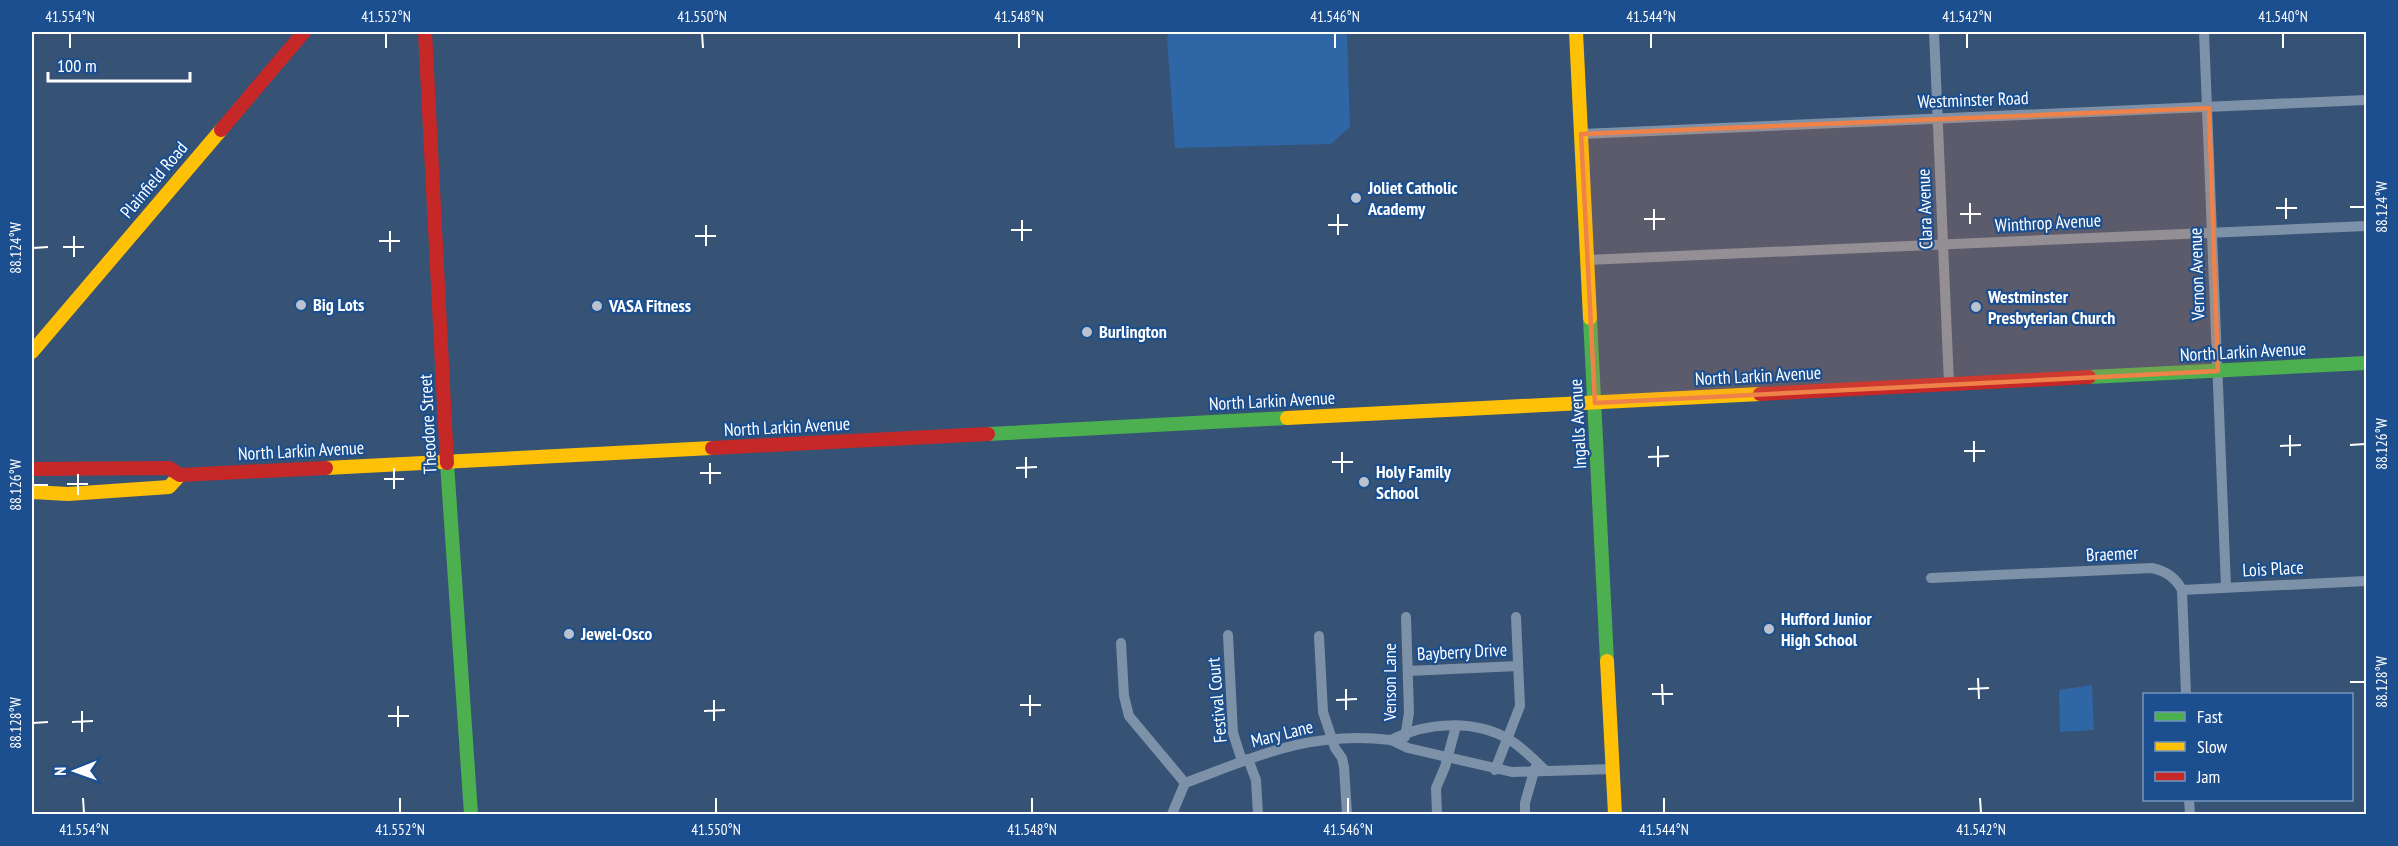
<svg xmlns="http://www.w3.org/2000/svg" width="2398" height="846" font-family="'PT Sans Narrow',sans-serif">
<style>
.green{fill:#2f66a5}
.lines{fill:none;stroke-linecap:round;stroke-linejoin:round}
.street{stroke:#7d92a8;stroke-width:10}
.fast{stroke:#4caf50;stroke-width:14}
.slow{stroke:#ffc107;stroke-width:14}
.jam{stroke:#c62828;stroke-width:14}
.marked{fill:#ee8249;fill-opacity:0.2;stroke:#ee8249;stroke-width:4.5;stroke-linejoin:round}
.ticks{fill:none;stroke:#fff;stroke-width:2}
.poi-dot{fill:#b9c2ce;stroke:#1b4f8f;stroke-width:2}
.labels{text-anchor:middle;stroke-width:4.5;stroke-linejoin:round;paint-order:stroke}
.street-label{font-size:18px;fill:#fff;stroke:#1b4f8f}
.poi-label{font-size:18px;font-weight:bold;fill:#fff;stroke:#1b4f8f;text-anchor:start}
.neatline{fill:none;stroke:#fff;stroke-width:2}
.ticks-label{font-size:15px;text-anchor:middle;fill:#fff}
</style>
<rect width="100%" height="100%" fill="#365274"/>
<g class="green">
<path d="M1169 32H1347L1350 127 1331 144 1175 148 1167 39Z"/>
<path d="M2092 685 2094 730 2060 732 2059 690Z"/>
</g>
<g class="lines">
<g class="street">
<path d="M1934 32 1949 384"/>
<path d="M2204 32 2226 587"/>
<path d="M1581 134 2366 100"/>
<path d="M1587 260 2366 226"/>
<path d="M1931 578 2152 568C2166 571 2176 578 2182 590L2186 694"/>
<path d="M2182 590 2366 581"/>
<path d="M1228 635 1233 733 1242 761"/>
<path d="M1319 636 1323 712 1335 748 1342 758 1344 767 1347 814"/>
<path d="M1121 643 1124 696 1129 716 1185 783"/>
<path d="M1408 671 1518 666"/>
<path d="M1405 737 1409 713 1406 617"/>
<path d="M1248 759 1256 780 1258 814"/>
<path d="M1495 770 1520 706 1516 617"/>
<path d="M1546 771C1534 760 1523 748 1510 740 1475 719 1426 722 1391 740L1408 748 1512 772 1613 769"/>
<path d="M1185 783C1258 756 1311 730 1391 740"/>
<path d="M2189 800 2190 814"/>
<path d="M1172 814 1185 783"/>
<path d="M1437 814 1436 788 1445 767 1456 726"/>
<path d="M1525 814V803L1535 768"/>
</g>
<g class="fast">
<path d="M1590 318 1607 661"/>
<path d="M2089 377 2366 363"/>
<path d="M988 434 1287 418"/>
<path d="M447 463 471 814"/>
</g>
<g class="slow">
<path d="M1576 32 1590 318"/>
<path d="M32 352 221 130"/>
<path d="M1287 418 1760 394"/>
<path d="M326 468 712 448"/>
<path d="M32 492 68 494 169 487 180 475"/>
<path d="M1607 661 1615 814"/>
</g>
<g class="jam">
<path d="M425 32 447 463"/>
<path d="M221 130 304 32"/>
<path d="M1760 394 2089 377"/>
<path d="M712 448 988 434"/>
<path d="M32 469 169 468 180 475 326 468"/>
</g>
</g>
<path class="marked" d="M2209 108 2218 371 1595 403 1581 134Z"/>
<path class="ticks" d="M70 33V48M386 33V48M702 33 703 48M1019 33V48M1335 33V48M1651 33V48M1967 33V48M2283 33V48M2286 198V219M1970 203V224M2350 207H2365M2276 208H2297M1654 209V230M1338 214V235M1960 214H1981M1644 219H1665M1022 220V241M706 225V246M1328 225H1348M1011 230H1032M390 231V252M74 236V257M695 236H716M379 241H400M63 247H84M33 248 48 247M2290 435V456M1974 441V462M2350 445 2365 444M1658 446V467M2280 446 2301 445M1964 451H1985M1342 452V473M1026 457V478M1648 457 1669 456M1332 462H1353M710 463V484M394 468V489M1016 468 1037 467M700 473H721M78 474V495M384 479H404M67 484H88M33 485H48M1978 678 1979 699M2350 682H2365M1662 684 1663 705M1346 689V710M1968 689 1989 688M1652 694H1673M1030 695V716M714 700V721M1336 700 1357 699M1020 705H1041M398 706V727M82 711V732M704 711 725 710M388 716H409M72 722 93 721M33 723 48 722M83 798 84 813M400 798V813M716 798V813M1032 798V813M1348 798V813M1664 798V813M1980 798 1981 813"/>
<g class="poi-dot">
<circle cx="1356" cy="198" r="6"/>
<circle cx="301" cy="305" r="6"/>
<circle cx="597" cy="306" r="6"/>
<circle cx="1976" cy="307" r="6"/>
<circle cx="1087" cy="332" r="6"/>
<circle cx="1364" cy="482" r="6"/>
<circle cx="1769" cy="629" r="6"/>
<circle cx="569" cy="634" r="6"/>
</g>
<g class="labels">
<g class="street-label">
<text transform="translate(1973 100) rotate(-2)" y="6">Westminster Road</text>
<text transform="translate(154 180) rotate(-50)" y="6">Plainfield Road</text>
<text transform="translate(1925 209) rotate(-92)" y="6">Clara Avenue</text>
<text transform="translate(2048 223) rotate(-3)" y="6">Winthrop Avenue</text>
<text transform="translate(2197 274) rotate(-92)" y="6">Vernon Avenue</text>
<text transform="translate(2243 352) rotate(-3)" y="6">North Larkin Avenue</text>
<text transform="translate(1758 376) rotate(-3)" y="6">North Larkin Avenue</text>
<text transform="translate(1272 401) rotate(-3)" y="6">North Larkin Avenue</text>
<text transform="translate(428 424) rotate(-93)" y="6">Theodore Street</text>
<text transform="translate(1578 424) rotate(-93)" y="6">Ingalls Avenue</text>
<text transform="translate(787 427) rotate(-3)" y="6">North Larkin Avenue</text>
<text transform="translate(301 451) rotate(-3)" y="6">North Larkin Avenue</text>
<text transform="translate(2112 554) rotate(-3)" y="6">Braemer</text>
<text transform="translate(2273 569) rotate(-3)" y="6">Lois Place</text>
<text transform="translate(1462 652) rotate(-3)" y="6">Bayberry Drive</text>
<text transform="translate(1390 682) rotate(-90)" y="6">Venson Lane</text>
<text transform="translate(1217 700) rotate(-95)" y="6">Festival Court</text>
<text transform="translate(1282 734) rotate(-14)" y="6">Mary Lane</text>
</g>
<g class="poi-label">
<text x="1368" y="194">Joliet Catholic<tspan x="1368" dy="21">Academy</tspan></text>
<text x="1988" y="303">Westminster<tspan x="1988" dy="21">Presbyterian Church</tspan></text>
<text x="313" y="311">Big Lots</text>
<text x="609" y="312">VASA Fitness</text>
<text x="1099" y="338">Burlington</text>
<text x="1376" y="478">Holy Family<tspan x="1376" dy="21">School</tspan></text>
<text x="1781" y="625">Hufford Junior<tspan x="1781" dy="21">High School</tspan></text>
<text x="581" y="640">Jewel-Osco</text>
</g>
</g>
<rect width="2398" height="846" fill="none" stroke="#1b4f8f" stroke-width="66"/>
<rect x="2143" y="693" width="210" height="108" fill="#1b4f8f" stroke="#7695bc" stroke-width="1.5"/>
<rect x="2155" y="712" width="30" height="9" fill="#4caf50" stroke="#7695bc" stroke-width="1.5"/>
<text x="2197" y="723" font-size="18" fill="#ffffff">Fast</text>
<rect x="2155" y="742" width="30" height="9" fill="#ffc107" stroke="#7695bc" stroke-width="1.5"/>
<text x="2197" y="753" font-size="18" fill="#ffffff">Slow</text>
<rect x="2155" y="772" width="30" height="9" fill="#c62828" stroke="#7695bc" stroke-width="1.5"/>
<text x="2197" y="783" font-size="18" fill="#ffffff">Jam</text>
<g transform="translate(75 771) rotate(269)" stroke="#1b4f8f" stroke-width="4.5" paint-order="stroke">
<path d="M0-4.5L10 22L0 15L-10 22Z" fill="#ffffff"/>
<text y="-9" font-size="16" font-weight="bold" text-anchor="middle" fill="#ffffff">N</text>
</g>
<path d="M48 72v9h142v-9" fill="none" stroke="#ffffff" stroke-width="3"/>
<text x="57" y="72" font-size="18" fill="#ffffff" stroke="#1b4f8f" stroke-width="4.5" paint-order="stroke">100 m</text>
<rect x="33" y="33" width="2332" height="780" class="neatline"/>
<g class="ticks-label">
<text x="70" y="22">41.554°N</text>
<text x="386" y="22">41.552°N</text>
<text x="702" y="22">41.550°N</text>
<text x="1019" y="22">41.548°N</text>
<text x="1335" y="22">41.546°N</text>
<text x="1651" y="22">41.544°N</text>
<text x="1967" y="22">41.542°N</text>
<text x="2283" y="22">41.540°N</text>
<text transform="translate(2382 207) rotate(-90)" y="5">88.124°W</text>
<text transform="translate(16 248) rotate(-90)" y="5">88.124°W</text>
<text transform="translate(2382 444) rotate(-90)" y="5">88.126°W</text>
<text transform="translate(16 485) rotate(-90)" y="5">88.126°W</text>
<text transform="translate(2382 682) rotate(-90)" y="5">88.128°W</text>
<text transform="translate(16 723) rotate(-90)" y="5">88.128°W</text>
<text x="84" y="835">41.554°N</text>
<text x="400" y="835">41.552°N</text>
<text x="716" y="835">41.550°N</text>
<text x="1032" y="835">41.548°N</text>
<text x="1348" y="835">41.546°N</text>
<text x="1664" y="835">41.544°N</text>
<text x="1981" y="835">41.542°N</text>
</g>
</svg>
